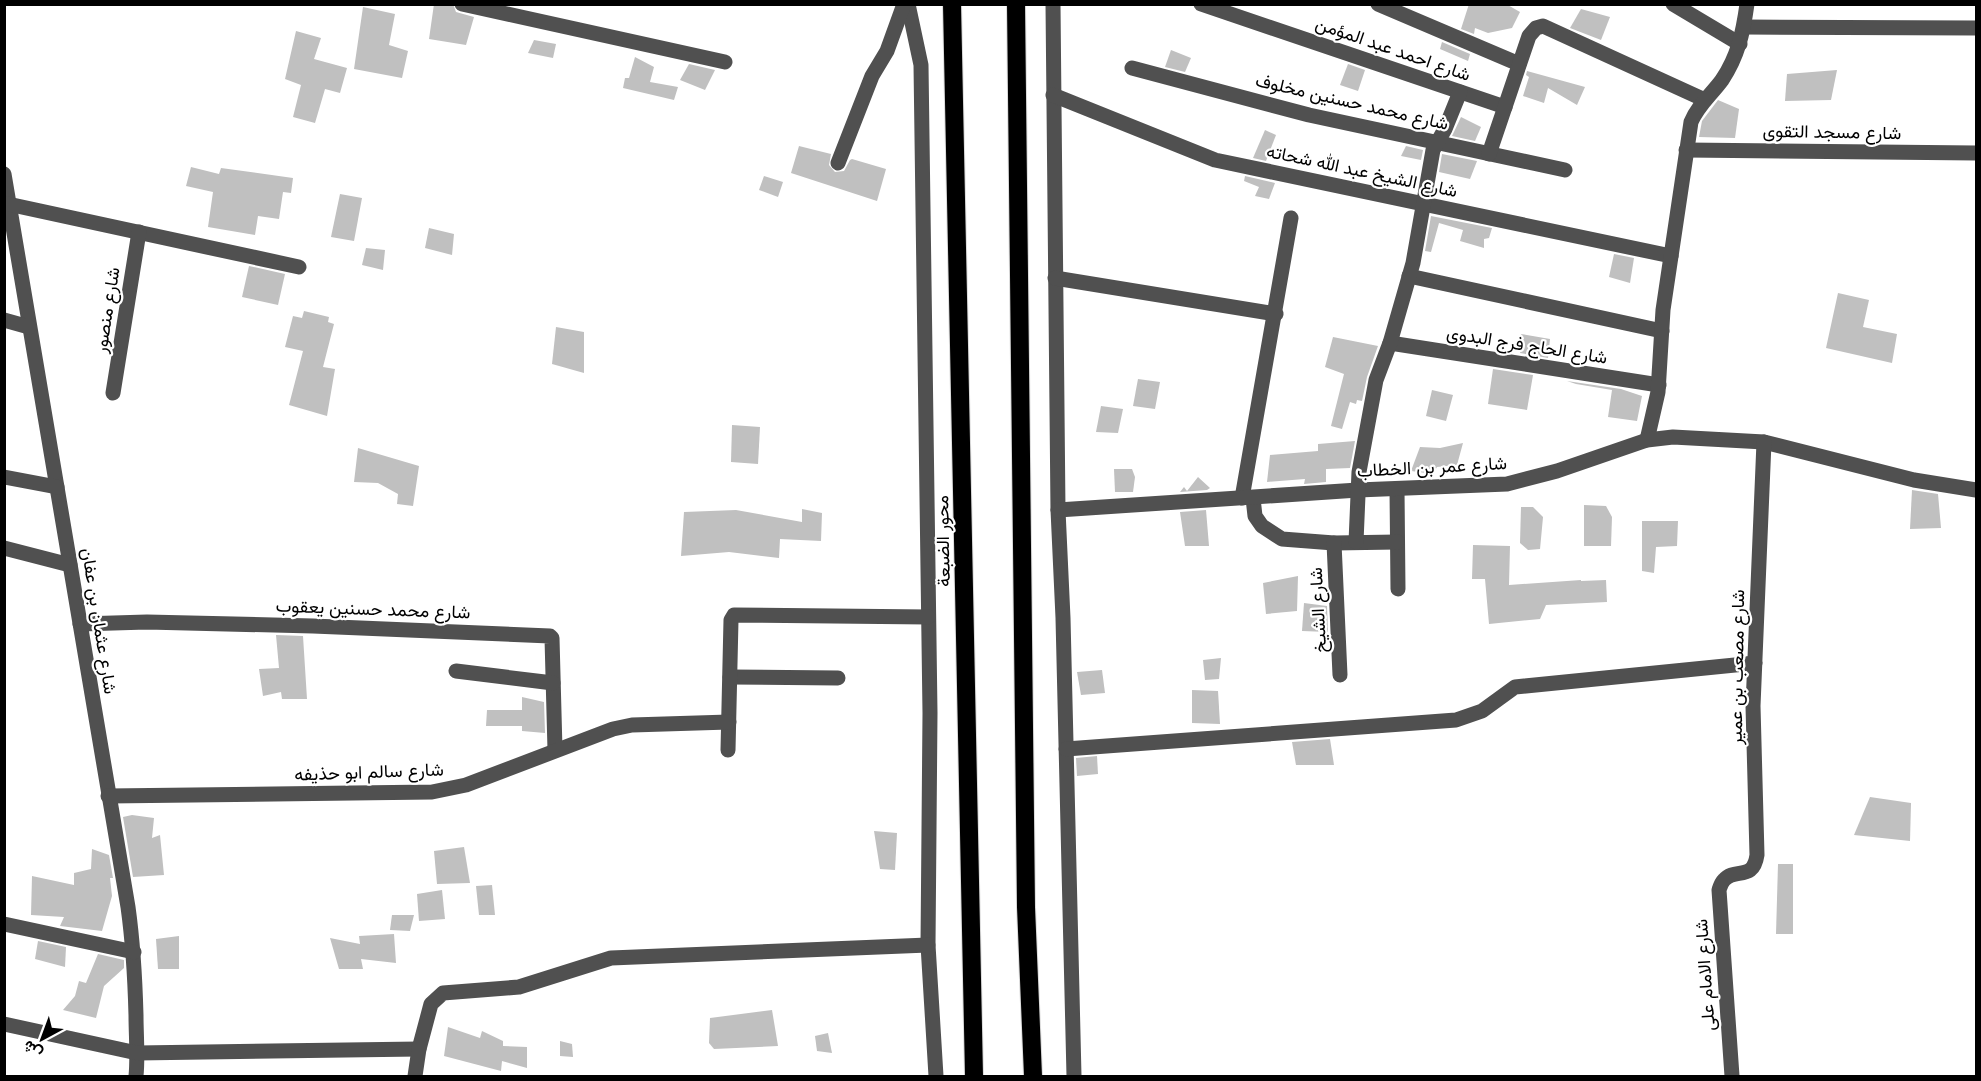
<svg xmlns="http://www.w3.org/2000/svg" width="1981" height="1081" font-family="Quicksand,Vazirmatn,sans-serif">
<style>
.building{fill:#c0c0c0}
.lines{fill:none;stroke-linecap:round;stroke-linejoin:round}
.highway-casing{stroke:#dbdbdb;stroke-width:20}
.minor{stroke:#505050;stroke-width:15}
.highway{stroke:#000;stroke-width:18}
.labels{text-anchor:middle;stroke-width:4.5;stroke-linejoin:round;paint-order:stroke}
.street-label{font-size:18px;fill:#000;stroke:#fff}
</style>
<rect width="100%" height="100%" fill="#fff"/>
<g class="building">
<path d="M434 4H453L456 12 474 17 466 45 429 39Z"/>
<path d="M1469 4H1506L1520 12 1512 28 1488 33 1475 28 1474 34 1461 29Z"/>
<path d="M363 7 395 14 389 45 408 51 402 78 354 69Z"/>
<path d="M1581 9 1610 17 1601 40 1570 28Z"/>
<path d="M296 31 321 38 314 59 347 68 340 93 325 89 315 123 293 117 301 85 285 79Z"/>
<path d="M534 40 556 44 553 58 528 53Z"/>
<path d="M1442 42 1470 54 1468 61 1440 49Z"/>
<path d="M1171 50 1191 58 1185 72 1165 67Z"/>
<path d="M635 57 654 67 650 82 678 87 674 100 623 88 625 78H629Z"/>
<path d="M689 64 715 70 705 90 680 80Z"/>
<path d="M1348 64 1365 70 1358 91 1340 85Z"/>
<path d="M1837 70 1831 100 1785 101 1787 74Z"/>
<path d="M1527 71 1585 87 1577 105 1548 88 1544 103 1523 96 1529 77 1526 75Z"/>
<path d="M1718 100 1739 109 1735 138 1699 137 1702 121Z"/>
<path d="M1461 117 1481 127 1475 141 1452 136Z"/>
<path d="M1265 130 1276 135 1266 161 1253 158Z"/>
<path d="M799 146 831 154 829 165 835 172 844 171 850 160 852 159 886 169 877 201 791 173Z"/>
<path d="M1406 146 1423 150 1421 160 1401 156Z"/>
<path d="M1442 154 1477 161 1470 179 1439 172Z"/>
<path d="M191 167 219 174 221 168 293 178 291 193 283 192 279 219 258 216 255 235 208 227 213 192 186 186Z"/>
<path d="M764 176 783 182 778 197 759 190Z"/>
<path d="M1245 176 1275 183 1269 199 1255 196 1259 187 1244 181Z"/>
<path d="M340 194 362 198 354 241 331 237Z"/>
<path d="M1431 216 1492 228 1489 238 1484 239V248L1460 241 1463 230 1439 223 1431 252 1425 251Z"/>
<path d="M429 228 454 234 452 255 425 248Z"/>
<path d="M366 248 385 250 383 270 362 265Z"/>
<path d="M1614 254 1634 258 1630 283 1609 277Z"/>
<path d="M249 266 285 274 278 305 242 297Z"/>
<path d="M1838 293 1869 300 1863 327 1897 334 1892 363 1826 348Z"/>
<path d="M304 311 329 317 328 322 334 324 323 367 335 369 327 416 289 405 303 351 285 347 293 316 302 318Z"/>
<path d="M556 327 584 332V373L552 364Z"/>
<path d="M1521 334 1550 339 1548 358 1520 353Z"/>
<path d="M1333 337 1378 346 1367 377 1362 401 1357 400 1356 404 1350 402 1342 429 1331 426 1344 374 1325 367Z"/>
<path d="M1493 369 1533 375 1527 410 1488 404Z"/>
<path d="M1138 379 1160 382 1155 409 1133 406Z"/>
<path d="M1567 381 1621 389 1642 396 1637 421 1608 417 1612 390 1576 384Z"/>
<path d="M1432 390 1453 395 1446 421 1426 416Z"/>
<path d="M1101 406 1123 409 1118 433 1096 432Z"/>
<path d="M732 425 760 427 758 464 731 462Z"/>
<path d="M1355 441 1350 468 1326 469V482L1304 484 1305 479 1267 482 1270 455 1318 451V444Z"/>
<path d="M1463 443 1457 465 1437 467 1433 474 1411 471 1420 447 1440 448Z"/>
<path d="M358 448 419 466 413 506 397 504 398 494 378 483 354 482Z"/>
<path d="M1114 469H1132L1135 477 1133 492H1115Z"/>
<path d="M1198 477 1210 488 1207 490 1180 492 1184 487 1187 491Z"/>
<path d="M1912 490 1938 494 1941 528 1910 529Z"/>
<path d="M1584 505 1606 506 1612 517 1611 546H1584Z"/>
<path d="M1521 507H1533L1543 517 1540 549 1528 550 1520 543Z"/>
<path d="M802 509 822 513 821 541 780 539 779 558 729 552 681 556 684 512 736 510 802 522Z"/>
<path d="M1206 510 1209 546H1185L1180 512Z"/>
<path d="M1642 521H1678L1677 546 1656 547 1654 573 1642 571Z"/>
<path d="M1473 545 1510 546 1509 585 1581 580V581L1606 580 1607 602 1546 605 1540 619 1489 624 1485 579H1472Z"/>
<path d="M1298 576 1297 611 1266 614 1263 583Z"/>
<path d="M1304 603 1327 606 1328 632 1302 631Z"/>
<path d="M276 635 303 636 307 699H282L281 692 263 696 259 669 279 668Z"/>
<path d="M1221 658 1219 679 1205 680 1203 660Z"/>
<path d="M1102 670 1105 693 1081 695 1077 672Z"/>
<path d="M1192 690 1218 691 1220 724 1192 723Z"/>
<path d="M522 697 544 702 545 733 522 731V726H486L487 710H522Z"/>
<path d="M1330 739 1334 765H1296L1292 742Z"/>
<path d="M1097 756 1098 774 1077 776 1076 758Z"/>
<path d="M1870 797 1911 803 1910 841 1854 835Z"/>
<path d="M132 815 154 818 152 838 160 835 164 875 133 877 123 817Z"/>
<path d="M874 831 897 833 895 870 880 869Z"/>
<path d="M464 847 470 883 437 884 434 851Z"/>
<path d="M92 849 109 855 113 878H110L112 896 102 931 60 926 64 917 31 915 32 876 74 885V873L91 869Z"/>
<path d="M1778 864H1793V934H1776Z"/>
<path d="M492 885 495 915H479L476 886Z"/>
<path d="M442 890 445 919 419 921 417 894Z"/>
<path d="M392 915H414L410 931 390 930Z"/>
<path d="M394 934 396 963 361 959 363 969H339L330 938 360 944 359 936Z"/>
<path d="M179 936V969H158L156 939Z"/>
<path d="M38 941 66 947 65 967 35 959Z"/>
<path d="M98 954 124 960V968L104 986 96 1018 63 1010 75 996 79 981 86 983Z"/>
<path d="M772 1010 778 1046 714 1049 709 1043 710 1018Z"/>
<path d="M448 1027 480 1038 482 1031 503 1041V1046L527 1047V1068L502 1061 501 1071 444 1056Z"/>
<path d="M828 1033 832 1053 817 1051 815 1036Z"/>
<path d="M560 1041 572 1044 573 1057 560 1056Z"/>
</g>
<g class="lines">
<defs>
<g id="highway">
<path d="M952 4 974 1076"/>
<path d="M1016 4 1026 907 1033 1076"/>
</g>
</defs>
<use href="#highway" class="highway-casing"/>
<g class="minor">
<path d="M462 4 725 62"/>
<path d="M908 4 921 65 930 713 928 945 936 1076"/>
<path d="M1053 4 1058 510 1063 618 1074 1076"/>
<path d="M1201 4 1505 107"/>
<path d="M1378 4 1519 64"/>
<path d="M1673 4 1740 44"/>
<path d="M1745 27 1976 28"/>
<path d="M1132 68 1309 115 1565 170"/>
<path d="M1053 95 1215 160 1671 256"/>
<path d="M1686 150 1976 153"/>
<path d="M1489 154 1529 36 1536 28 1543 26 1705 100"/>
<path d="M838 163 872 76 887 51 904 4"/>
<path d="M4 174 128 907C133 943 135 978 136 1015 136 1036 138 1056 136 1076"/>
<path d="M8 204 299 267"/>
<path d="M1409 276 1662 331"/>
<path d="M1055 278 1276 314"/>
<path d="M4 320 29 327"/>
<path d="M1390 343 1659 385"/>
<path d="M113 393 139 232"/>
<path d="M1647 440 1658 392 1663 310 1691 122C1698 105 1711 95 1722 80 1738 56 1743 33 1747 4"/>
<path d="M4 477 57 487"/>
<path d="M1397 489 1398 589"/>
<path d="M1242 498 1291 218"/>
<path d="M1253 498 1255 516 1262 526 1282 539 1334 543 1397 542"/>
<path d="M1058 510 1358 490 1507 484 1557 471 1647 440 1673 437 1764 442 1914 480 1976 490"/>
<path d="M1356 542 1359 472 1376 380 1390 343 1413 263 1433 150 1445 129 1460 92"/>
<path d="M1334 543 1340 675"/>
<path d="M4 548 70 565"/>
<path d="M80 624 147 622 313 626 550 636 552 638 555 750"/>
<path d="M456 671 553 683"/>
<path d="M730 677 838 678"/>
<path d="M1066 749 1456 720 1482 711 1515 687 1755 663"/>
<path d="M728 750 731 620 734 615 928 617"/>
<path d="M108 796 432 792 466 785 613 729 632 725 729 722"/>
<path d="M4 924 134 952"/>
<path d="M4 1024 137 1053 419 1049"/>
<path d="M415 1076 419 1049 431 1004 443 993 519 987 611 958 928 945"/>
<path d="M1732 1076 1719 890C1720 887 1721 883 1724 880 1735 867 1753 882 1757 855L1753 706 1764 442"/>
</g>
<use href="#highway" class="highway"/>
</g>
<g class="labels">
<g class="street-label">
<text transform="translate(1393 49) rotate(19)" y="6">شارع احمد عبد المؤمن</text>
<text transform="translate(1352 102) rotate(13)" y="6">شارع محمد حسنين مخلوف</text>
<text transform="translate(1832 132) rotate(1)" y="6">شارع مسجد التقوى</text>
<text transform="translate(1362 171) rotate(12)" y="6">شارع الشيخ عبد الله شحاته</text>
<text transform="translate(107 310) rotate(-81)" y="6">شارع منصور</text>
<text transform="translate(1527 345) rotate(9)" y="6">شارع الحاج فرج البدوى</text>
<text transform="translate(1432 467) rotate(-3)" y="6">شارع عمر بن الخطاب</text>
<text transform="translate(943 541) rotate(-91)" y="6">محور الضبعة</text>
<text transform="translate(373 609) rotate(2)" y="6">شارع محمد حسنين يعقوب</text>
<text transform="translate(1318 610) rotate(-93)" y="6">شارع الشيخ</text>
<text transform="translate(99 621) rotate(81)" y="6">شارع عثمان بن عفان</text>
<text transform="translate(1737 667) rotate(-89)" y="6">شارع مصعب بن عمير</text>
<text transform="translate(369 772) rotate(-2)" y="6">شارع سالم ابو حذيفه</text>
<text transform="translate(1705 975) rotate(-94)" y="6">شارع الامام على</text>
</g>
</g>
<rect width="1981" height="1081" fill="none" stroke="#000000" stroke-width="12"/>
<g transform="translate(42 1039) rotate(221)" stroke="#ffffff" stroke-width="4.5" paint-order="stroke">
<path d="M0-4.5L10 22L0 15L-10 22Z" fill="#000000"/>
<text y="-9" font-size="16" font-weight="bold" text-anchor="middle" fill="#000000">ش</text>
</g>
</svg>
